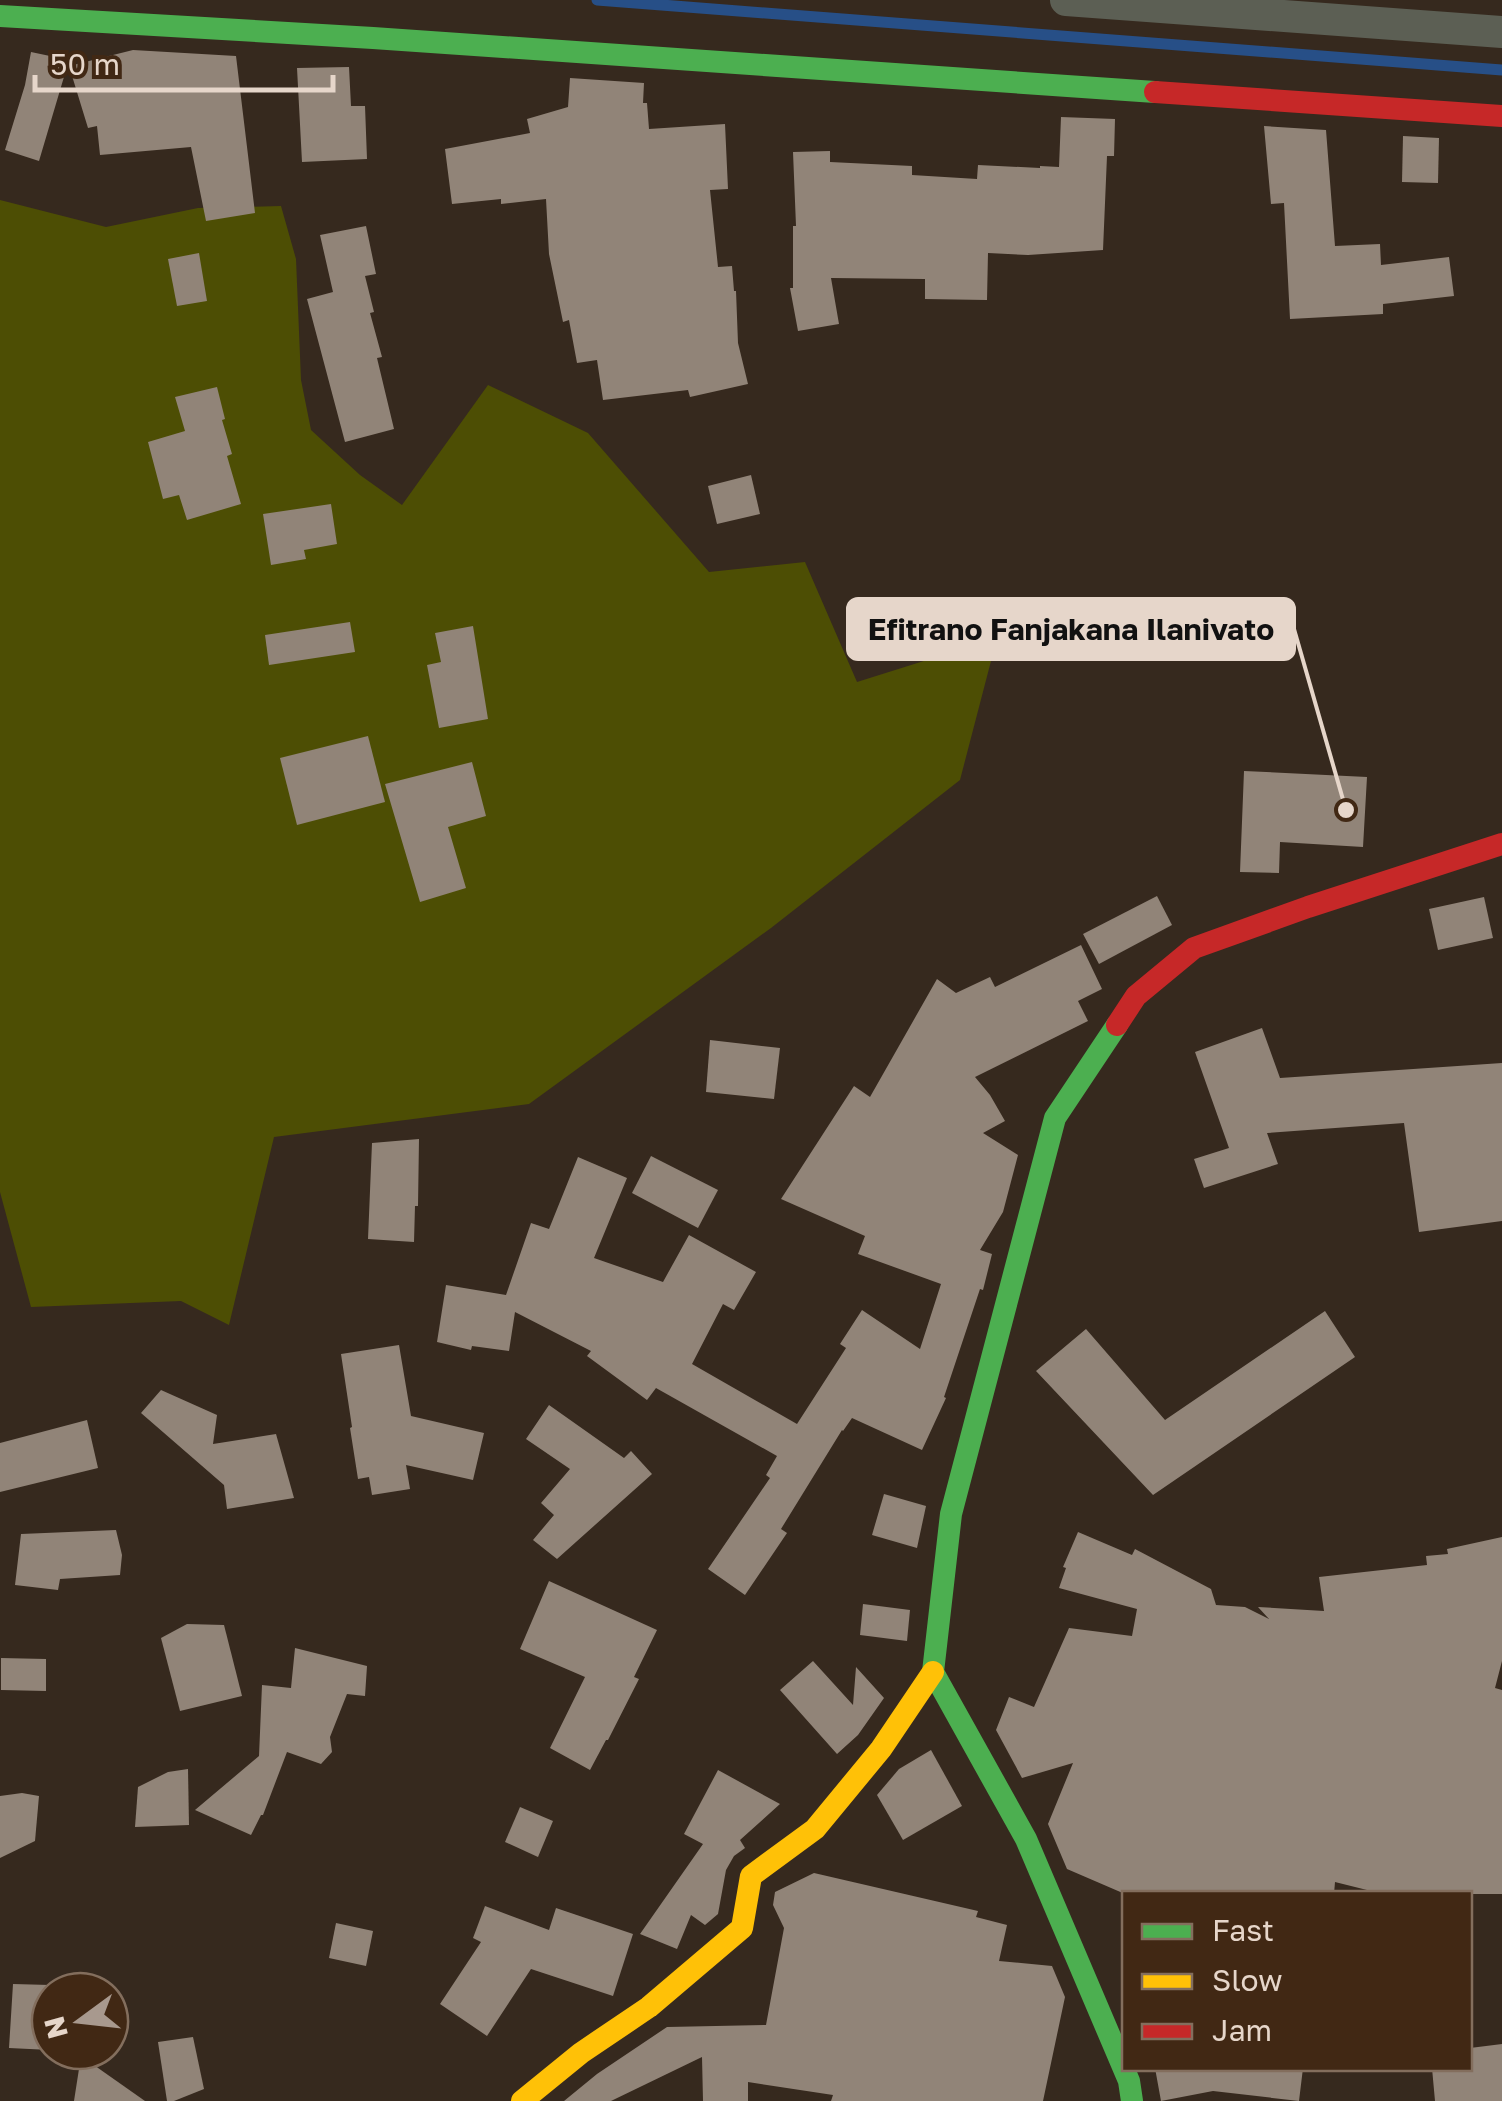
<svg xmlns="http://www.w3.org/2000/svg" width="1502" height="2101" font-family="'Golos Text',sans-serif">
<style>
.green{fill:#4d4e04}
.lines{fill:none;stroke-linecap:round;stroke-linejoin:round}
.stream{stroke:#274f87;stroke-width:11}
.building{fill:#918478}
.street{stroke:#5c5f54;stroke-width:32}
.fast{stroke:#4caf50;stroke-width:22}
.slow{stroke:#ffc107;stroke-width:22}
.jam{stroke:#c62828;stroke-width:22}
.leader{fill:none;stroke:#e6d6ca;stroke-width:4}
.callout-dot{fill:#e6d6ca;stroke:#412814;stroke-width:4}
.callout{fill:#e6d6ca;stroke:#e6d6ca;stroke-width:4}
.callout-label{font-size:30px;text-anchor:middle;font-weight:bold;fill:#111}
</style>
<rect width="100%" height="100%" fill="#36291e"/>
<path class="green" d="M0 200 106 227 198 208 281 206 296 259 301 380 311 430 360 475 402 505 488 385 588 433 709 572 805 562 857 682 997 638 960 780 771 928 529 1104 274 1137 229 1325 181 1301 31 1307 0 1192Z"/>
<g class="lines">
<path class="stream" d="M597 0 1502 70"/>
</g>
<g class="building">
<path d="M133 50 236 56 255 213 206 221 191 147 100 155 97 126 88 128 69 66Z"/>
<path d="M31 52 69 60 39 161 5 150 25 85Z"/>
<path d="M349 67 351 106H365L367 159 302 162 297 68Z"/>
<path d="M570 78 644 83 643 103H647L649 129 725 124 728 189 710 190 718 267 732 266 734 291H736L738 343 748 384 690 397 688 390 603 400 597 360 577 363 569 320 563 322 549 254 546 199 501 204V199L452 204 445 149 530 133 527 119 568 107Z"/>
<path d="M1061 117 1115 119 1114 156H1107L1103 250 1028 255 988 253 987 300 925 299V279L831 278 839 324 798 331 790 288H793V226H796L793 152 830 151V162L912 166V175L977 179 978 165 1040 168V166L1059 167Z"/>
<path d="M1264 126 1326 130 1335 246 1380 244 1381 265 1449 257 1454 296 1383 304V314L1290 319 1284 203 1271 204Z"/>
<path d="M1403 136 1439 138 1438 183 1402 182Z"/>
<path d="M366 226 376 274 365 276 374 312 370 313 382 357 377 358 394 429 345 442 307 299 333 292 320 235Z"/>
<path d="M199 253 207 301 177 306 168 259Z"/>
<path d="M217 387 225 419 222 420 232 454 227 456 241 504 187 520 179 495 163 499 148 442 185 431 175 397Z"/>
<path d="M751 475 760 514 717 524 708 486Z"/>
<path d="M331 504 337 544 304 550 306 559 271 565 263 514Z"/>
<path d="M350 622 355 652 269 665 265 635Z"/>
<path d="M473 626 488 719 439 728 427 665 441 662 435 633Z"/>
<path d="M368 736 385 802 297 825 280 758Z"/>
<path d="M472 762 486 816 448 827 466 888 420 902 385 784Z"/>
<path d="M1244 771 1367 777 1363 847 1280 842 1279 873 1240 872Z"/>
<path d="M1157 896 1172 925 1099 964 1083 934Z"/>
<path d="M1484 897 1493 938 1438 950 1429 909Z"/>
<path d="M1081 945 1102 989 1078 1001 1088 1021 975 1077 990 1095 1005 1121 983 1133 1018 1155 1003 1212 980 1250 992 1254 983 1290 980 1289 944 1397 946 1398 922 1450 852 1418 843 1431 842 1430 781 1529 787 1533 745 1595 708 1569 770 1478 766 1475 777 1456 656 1388 647 1400 587 1356 591 1351 515 1312 509 1351 472 1346 471 1350 437 1342 446 1285 506 1295 531 1223 549 1229 578 1157 627 1178 594 1258 663 1282 689 1235 756 1272 734 1310 723 1304 692 1364 797 1424 846 1348 840 1344 862 1310 920 1349 941 1284 858 1254 865 1236 781 1199 854 1086 870 1097 937 979 956 993 990 977 995 987Z"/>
<path d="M1262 1028 1280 1078 1502 1063V1221L1419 1232 1404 1123 1267 1133 1278 1164 1204 1188 1194 1159 1229 1148 1195 1052Z"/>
<path d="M710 1040 780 1048 774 1099 706 1092Z"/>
<path d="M419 1139 418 1206H415L414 1242 368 1239 372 1143Z"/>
<path d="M651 1156 718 1190 698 1228 632 1193Z"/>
<path d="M1325 1311 1355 1357 1153 1495 1036 1371 1086 1329 1165 1420Z"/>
<path d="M399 1345 411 1416 484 1433 473 1480 406 1465 410 1489 372 1495 369 1477 358 1479 350 1428 352 1427 341 1354Z"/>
<path d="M161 1390 217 1415 213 1444 276 1434 294 1498 227 1509 224 1485 141 1413Z"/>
<path d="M549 1405 624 1458 631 1451 652 1474 557 1559 533 1540 554 1515 541 1503 570 1469 526 1439Z"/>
<path d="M87 1420 98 1468 0 1492V1443Z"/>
<path d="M884 1494 926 1506 917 1548 872 1535Z"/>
<path d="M116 1530 122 1555 120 1575 60 1579 58 1590 15 1585 21 1534Z"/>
<path d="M1078 1532 1132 1555 1135 1549 1211 1589 1216 1605 1245 1607 1269 1619 1258 1607 1324 1611 1319 1577 1427 1565 1426 1556 1448 1554 1447 1549 1502 1537V1661L1495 1688 1502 1690V1894H1383L1335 1882 1334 1894H1125L1067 1869 1048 1824 1073 1763 1022 1778 996 1730 1009 1697 1034 1707 1069 1628 1132 1636 1137 1609 1059 1588 1066 1568 1063 1567Z"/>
<path d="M549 1581 657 1630 634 1677 639 1679 608 1740H606L590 1770 550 1748 585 1677 520 1649Z"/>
<path d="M863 1604 910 1610 907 1641 860 1635Z"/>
<path d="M187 1624 224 1625 242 1696 180 1711 161 1638Z"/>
<path d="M295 1648 367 1666 365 1696 347 1694 330 1737 332 1752 321 1764 287 1752 263 1815H261L251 1835 195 1810 259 1756 262 1685 291 1688Z"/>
<path d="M1 1658 46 1659V1691L1 1690Z"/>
<path d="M813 1661 853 1705 856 1667 884 1698 858 1735 837 1754 780 1690Z"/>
<path d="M931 1750 962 1806 903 1840 877 1795 899 1769Z"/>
<path d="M188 1769 189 1825 135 1827 138 1787 168 1772Z"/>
<path d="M718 1770 780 1804 740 1840 745 1848 734 1856 726 1870 718 1914 705 1925 691 1915 677 1949 640 1934 703 1844 684 1834Z"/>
<path d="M22 1793 39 1796 35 1841 0 1858V1796Z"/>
<path d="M520 1807 553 1821 538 1857 505 1842Z"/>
<path d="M814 1873 978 1911 976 1917 1007 1925 999 1961 1052 1966 1065 1997 1043 2101H831L833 2095 748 2082V2101H703L702 2057 611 2101H564L597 2074 667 2027 766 2025 784 1928 773 1905 775 1892Z"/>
<path d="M485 1906 549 1930 556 1908 633 1934 613 1996 531 1969 487 2036 440 2004 481 1942 473 1938Z"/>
<path d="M336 1923 373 1931 366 1966 329 1958Z"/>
<path d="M13 1984 50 1985V2050L9 2048Z"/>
<path d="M193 2037 204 2089 174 2101H167L158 2042Z"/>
<path d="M1502 2044V2101H1435L1432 2068H1470V2048Z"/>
<path d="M81 2056 145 2101H74Z"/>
<path d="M1155 2068H1303L1299 2101 1213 2091 1161 2101Z"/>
</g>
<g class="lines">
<path class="street" d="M1066 0 1502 32"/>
<g class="fast">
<path d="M0 16 373 38 1155 92"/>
<path d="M1117 1025 1055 1118 951 1514 933 1672 1026 1839 1129 2081 1132 2101"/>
</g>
<path class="slow" d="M522 2101 581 2053 649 2007 742 1928 751 1876 815 1829 881 1749 933 1672"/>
<g class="jam">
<path d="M1155 92 1502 116"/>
<path d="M1117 1025 1136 996 1194 948 1308 907 1502 844"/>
</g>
</g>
<path class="leader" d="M1346 810L1294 629"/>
<circle class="callout-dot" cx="1346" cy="810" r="10"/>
<rect class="callout" x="848" y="599" width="446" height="60" rx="10"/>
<g class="callout-label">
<text x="1071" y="640">Efitrano Fanjakana Ilanivato</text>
</g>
<rect x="1122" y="1891" width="350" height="180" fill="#412814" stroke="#836e5d" stroke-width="2.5"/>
<rect x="1142" y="1924" width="50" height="15" fill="#4caf50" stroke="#836e5d" stroke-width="2.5"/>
<text x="1212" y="1941" font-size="30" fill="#e6d6ca">Fast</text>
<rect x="1142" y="1974" width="50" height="15" fill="#ffc107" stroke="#836e5d" stroke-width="2.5"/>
<text x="1212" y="1991" font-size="30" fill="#e6d6ca">Slow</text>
<rect x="1142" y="2024" width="50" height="15" fill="#c62828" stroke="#836e5d" stroke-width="2.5"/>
<text x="1212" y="2041" font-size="30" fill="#e6d6ca">Jam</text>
<g transform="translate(80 2021) rotate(255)"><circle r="48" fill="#412814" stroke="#836e5d" stroke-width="2.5"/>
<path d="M0-8L18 38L0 25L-18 38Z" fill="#a8998e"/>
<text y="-15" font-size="28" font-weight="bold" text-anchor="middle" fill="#e6d6ca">N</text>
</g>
<path d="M35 75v15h298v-15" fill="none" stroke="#e6d6ca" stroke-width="5"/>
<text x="50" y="75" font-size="30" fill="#e6d6ca" stroke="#412814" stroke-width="8" paint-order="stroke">50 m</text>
</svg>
